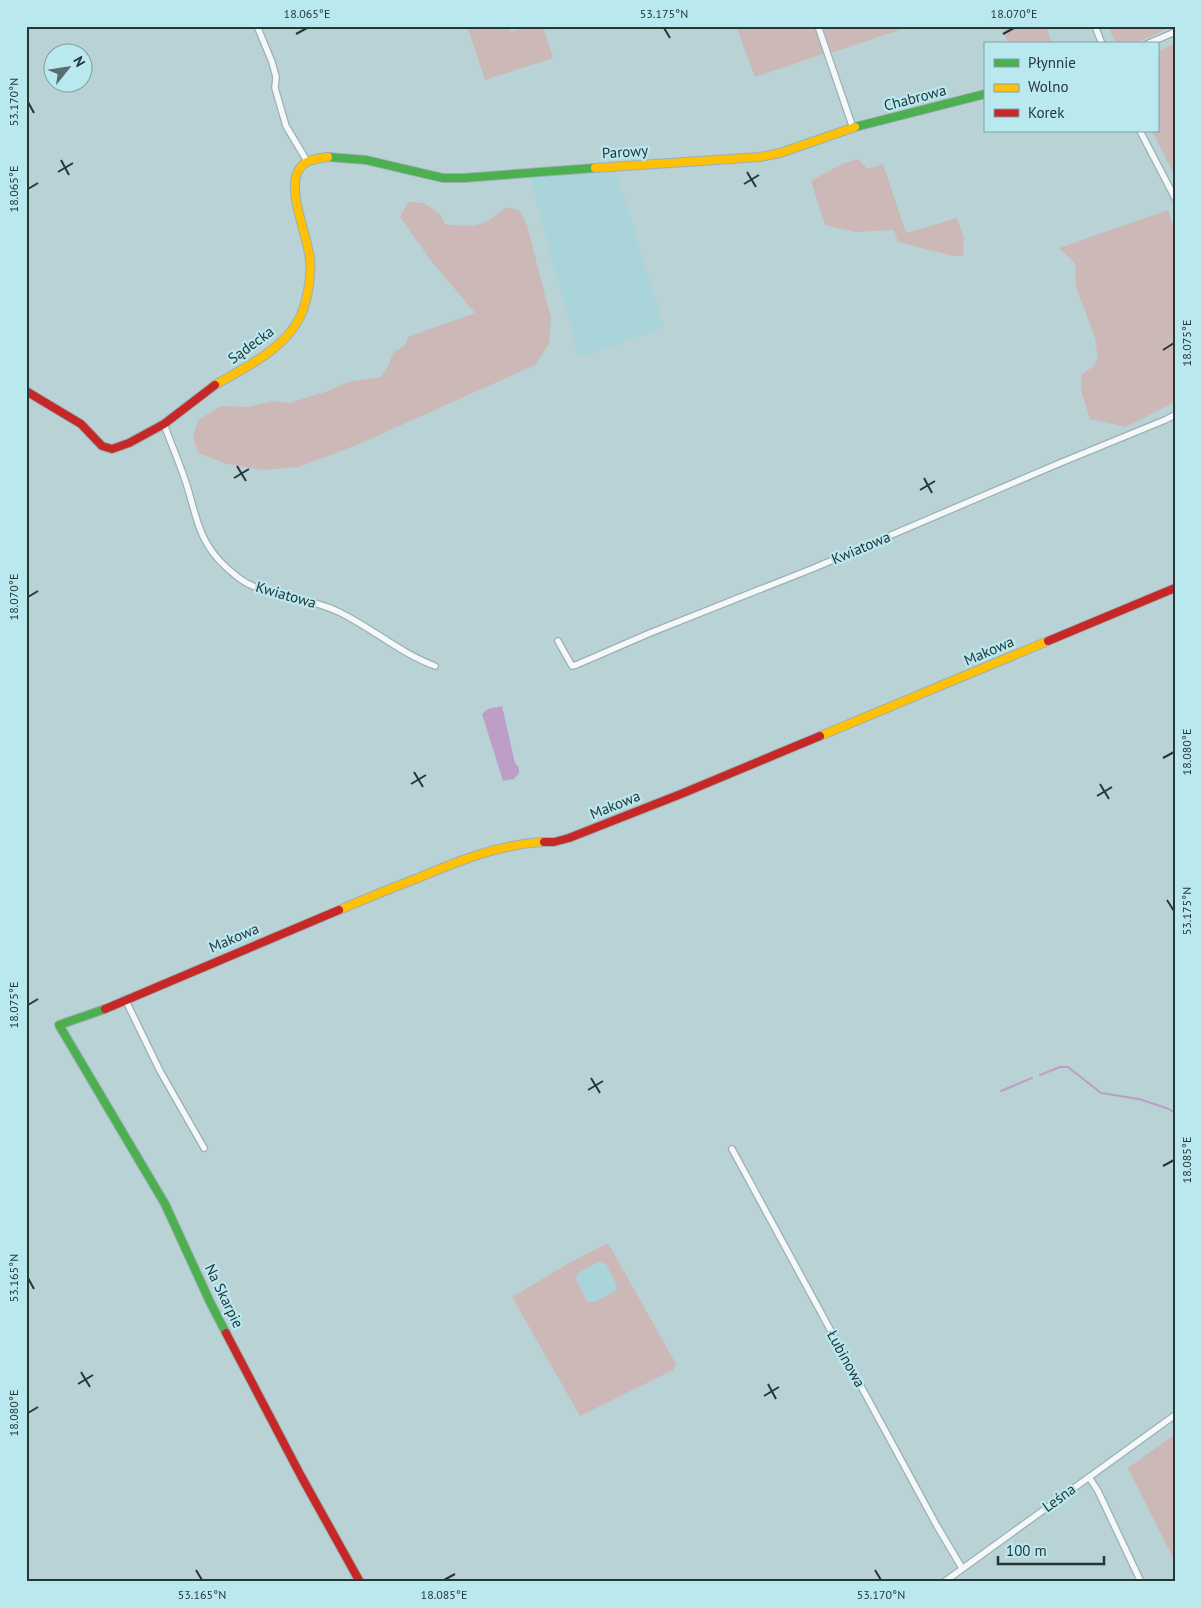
<svg xmlns="http://www.w3.org/2000/svg" width="1201" height="1608" font-family="'PT Sans',sans-serif">
<style>
.built{fill:#a9d4d9}
.green{fill:#ccb9b7;fill-rule:evenodd}
.water{fill:#bc9ec6}
.lines{fill:none;stroke-linecap:round;stroke-linejoin:round}
.stream{stroke:#bc9ec6;stroke-width:2}
.street-casing{stroke:#9cb0b3;stroke-width:8}
.fast-casing{stroke:#9cb0b3;stroke-width:10}
.slow-casing{stroke:#9cb0b3;stroke-width:10}
.jam-casing{stroke:#9cb0b3;stroke-width:10}
.street{stroke:#f4f8f9;stroke-width:5.5}
.fast{stroke:#4caf50;stroke-width:8}
.slow{stroke:#ffc107;stroke-width:8}
.jam{stroke:#c62828;stroke-width:8}
.ticks{fill:none;stroke:#243739;stroke-width:2}
.labels{text-anchor:middle;stroke-width:4.5;stroke-linejoin:round;paint-order:stroke}
.street-label{font-size:15px;fill:#243739;stroke:#b9e9ef}
.neatline{fill:none;stroke:#243739;stroke-width:2}
.ticks-label{font-size:12px;text-anchor:middle;fill:#243739}
</style>
<rect width="100%" height="100%" fill="#b9d2d5"/>
<g class="built">
<path d="M616 172 664 328 579 357 530 178Z"/>
<path d="M600 1262 606 1263 617 1286 615 1291 594 1302 587 1301 576 1279 578 1273Z"/>
</g>
<g class="green">
<path d="M467 26H506L512 32 528 26H543L553 58 485 80Z"/>
<path d="M736 26H814L823 54 755 77Z"/>
<path d="M823 26H911L831 53Z"/>
<path d="M1002 26H1046L1052 44H1008Z"/>
<path d="M1108 26H1173C1155 34 1134 48 1115 41Z"/>
<path d="M1175 43V176L1152 131H1157V52Z"/>
<path d="M858 159 867 169 883 164 906 233 957 218 964 238 963 256H953L898 242 894 230 855 232 825 225 811 181 842 164Z"/>
<path d="M408 202 424 203 440 214 445 224C476 227 482 228 506 207L520 211 527 225 551 318 549 344 535 365 359 444 299 467 263 470 227 464 198 453 193 437 198 420 221 406 248 407 273 401 289 403 325 392 348 382 381 377 388 367 393 353 405 345 408 337 475 313 432 262 400 217Z"/>
<path d="M1168 210 1175 230V402L1126 427 1090 419 1081 390 1082 374 1094 366 1098 358 1095 338 1076 287 1075 263 1059 248Z"/>
<path d="M608 1243 676 1364 673 1370 580 1416 512 1297 569 1263ZM599 1262 606 1264 617 1286 615 1291 594 1302 587 1301 576 1279 578 1273Z"/>
<path d="M1175 1434V1562L1128 1468Z"/>
</g>
<path class="water" d="M502 706 515 763 519 768V773L514 779 503 781 482 714 488 709Z"/>
<g class="lines">
<g class="stream">
<path d="M1040 1075 1060 1067H1068L1101 1093 1139 1099 1169 1109 1175 1113"/>
<path d="M1001 1091 1032 1078"/>
</g>
<defs>
<g id="street">
<path d="M257 26 272 62 276 77 275 88 286 126 307 161"/>
<path d="M818 26 853 128"/>
<path d="M1095 26 1102 44"/>
<path d="M1147 44 1175 32"/>
<path d="M1140 131 1175 198"/>
<path d="M164 424C170 441 177 457 183 474 197 512 195 539 227 568 236 576 244 583 255 587 283 597 312 599 339 612 372 628 400 653 435 666"/>
<path d="M558 641 572 666 576 665 650 633 814 568 1060 463 1165 420 1175 415"/>
<path d="M125 999 160 1071 204 1148"/>
<path d="M732 1149 937 1526 962 1568"/>
<path d="M1089 1477 1098 1491 1141 1582"/>
<path d="M944 1582 1175 1415"/>
</g>
<g id="fast">
<path d="M855 127 985 94"/>
<path d="M328 157 366 160 443 178H463L595 168"/>
<path d="M105 1009 59 1025 165 1204 210 1302 226 1333"/>
</g>
<g id="slow">
<path d="M595 168 760 157 780 153 855 127"/>
<path d="M215 385C244 368 285 349 300 317 308 300 313 270 309 253 305 230 288 191 298 171 304 159 317 159 328 157"/>
<path d="M820 736 1048 641"/>
<path d="M339 910C365 899 391 888 418 878 458 861 500 844 544 842"/>
</g>
<g id="jam">
<path d="M26 391 81 424 102 446 112 449 129 443 164 424 215 385"/>
<path d="M1048 641 1175 588"/>
<path d="M544 842H554L569 838 681 794 820 736"/>
<path d="M105 1009 339 910"/>
<path d="M226 1333 301 1476 360 1582"/>
</g>
</defs>
<use href="#street" class="street-casing"/>
<use href="#fast" class="fast-casing"/>
<use href="#slow" class="slow-casing"/>
<use href="#jam" class="jam-casing"/>
<use href="#street" class="street"/>
<use href="#fast" class="fast"/>
<use href="#slow" class="slow"/>
<use href="#jam" class="jam"/>
</g>
<path class="ticks" d="M664 28 670 38M296 34 307 28M1003 34 1014 28M28 102 34 113M61 160 69 175M58 172 73 163M747 172 756 187M744 184 759 175M28 189 38 183M1163 350 1174 343M237 466 246 481M234 478 249 469M924 478 932 493M920 490 935 481M28 597 38 591M1163 758 1174 752M414 772 423 787M411 784 426 775M1100 784 1109 799M1097 796 1112 787M1167 900 1174 911M28 1005 38 999M591 1078 600 1093M588 1090 603 1081M1163 1166 1174 1160M28 1278 34 1289M81 1372 90 1387M78 1384 93 1375M768 1384 776 1399M764 1396 779 1387M28 1413 38 1407M196 1570 202 1580M875 1570 881 1580M444 1580 455 1574"/>
<g class="labels">
<g class="street-label">
<text transform="translate(915 98) rotate(-15)" y="5">Chabrowa</text>
<text transform="translate(625 152) rotate(-4)" y="5">Parowy</text>
<text transform="translate(251 345) rotate(-36)" y="5">Sądecka</text>
<text transform="translate(861 548) rotate(-23)" y="5">Kwiatowa</text>
<text transform="translate(286 595) rotate(16)" y="5">Kwiatowa</text>
<text transform="translate(989 651) rotate(-23)" y="5">Makowa</text>
<text transform="translate(615 805) rotate(-22)" y="5">Makowa</text>
<text transform="translate(234 938) rotate(-23)" y="5">Makowa</text>
<text transform="translate(224 1296) rotate(64)" y="5">Na Skarpie</text>
<text transform="translate(846 1359) rotate(61)" y="5">Łubinowa</text>
<text transform="translate(1059 1498) rotate(-36)" y="5">Leśna</text>
</g>
</g>
<rect width="1201" height="1608" fill="none" stroke="#b9e9ef" stroke-width="55"/>
<rect x="984" y="42" width="175" height="90" fill="#b9e9ef" stroke="#7da2a6"/>
<rect x="994" y="59" width="25" height="8" fill="#4caf50" stroke="#7da2a6"/>
<text x="1028" y="68" font-size="15" fill="#243739">Płynnie</text>
<rect x="994" y="84" width="25" height="8" fill="#ffc107" stroke="#7da2a6"/>
<text x="1028" y="92" font-size="15" fill="#243739">Wolno</text>
<rect x="994" y="109" width="25" height="8" fill="#c62828" stroke="#7da2a6"/>
<text x="1028" y="118" font-size="15" fill="#243739">Korek</text>
<g transform="translate(68 68) rotate(60)"><circle r="24" fill="#b9e9ef" stroke="#7da2a6"/>
<path d="M0-4L9 19L0 12L-9 19Z" fill="#586d70"/>
<text y="-8" font-size="14" font-weight="bold" text-anchor="middle" fill="#243739">N</text>
</g>
<path d="M998 1556v8h106v-8" fill="none" stroke="#243739" stroke-width="2.5"/>
<text x="1006" y="1556" font-size="15" fill="#243739" stroke="#b9e9ef" stroke-width="4" paint-order="stroke">100 m</text>
<rect x="28" y="28" width="1146" height="1552" class="neatline"/>
<g class="ticks-label">
<text x="307" y="18">18.065°E</text>
<text x="664" y="18">53.175°N</text>
<text x="1014" y="18">18.070°E</text>
<text transform="translate(14 102) rotate(-90)" y="4">53.170°N</text>
<text transform="translate(14 189) rotate(-90)" y="4">18.065°E</text>
<text transform="translate(1187 343) rotate(-90)" y="4">18.075°E</text>
<text transform="translate(14 597) rotate(-90)" y="4">18.070°E</text>
<text transform="translate(1187 752) rotate(-90)" y="4">18.080°E</text>
<text transform="translate(1187 911) rotate(-90)" y="4">53.175°N</text>
<text transform="translate(14 1005) rotate(-90)" y="4">18.075°E</text>
<text transform="translate(1187 1160) rotate(-90)" y="4">18.085°E</text>
<text transform="translate(14 1278) rotate(-90)" y="4">53.165°N</text>
<text transform="translate(14 1413) rotate(-90)" y="4">18.080°E</text>
<text x="202" y="1599">53.165°N</text>
<text x="444" y="1599">18.085°E</text>
<text x="881" y="1599">53.170°N</text>
</g>
</svg>
